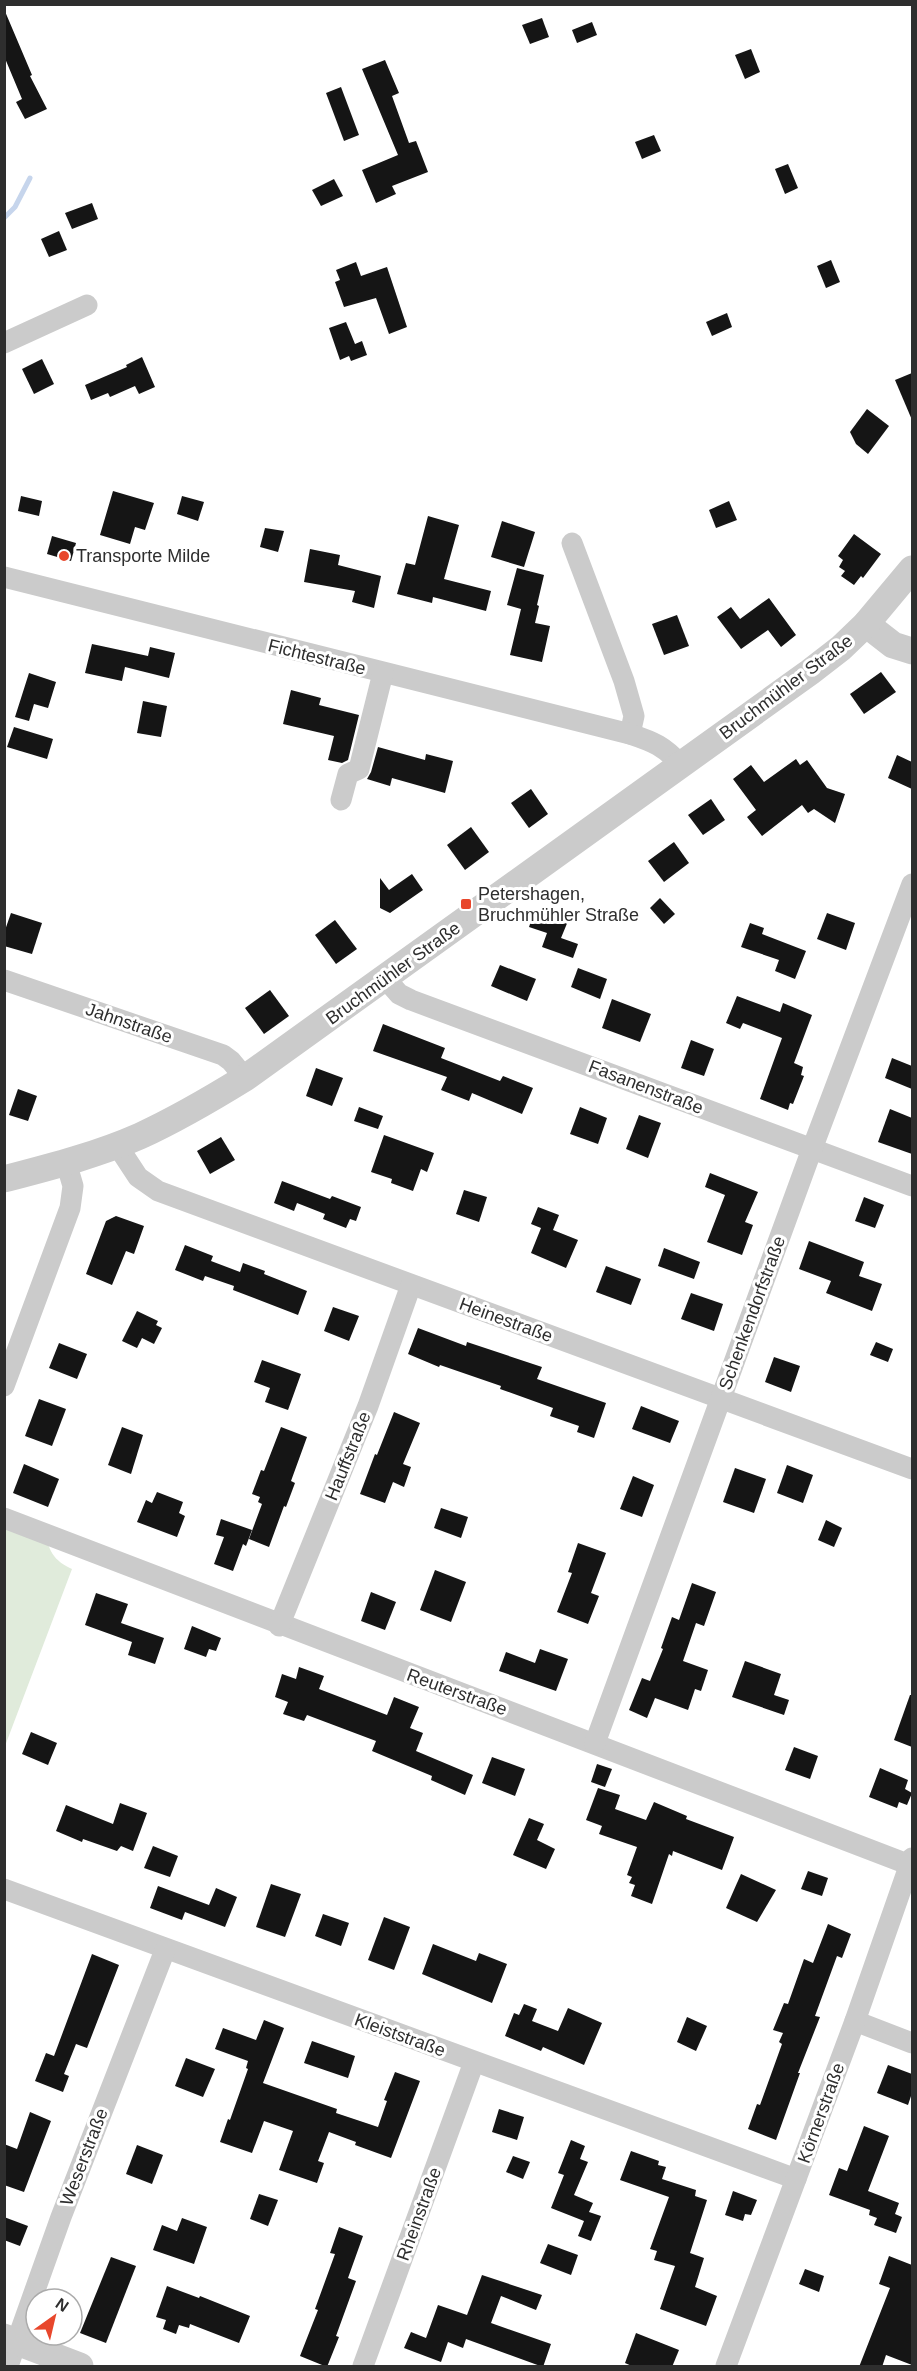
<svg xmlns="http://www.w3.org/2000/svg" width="917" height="2371" font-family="Helvetica,sans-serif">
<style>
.green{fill:#e0ebdb}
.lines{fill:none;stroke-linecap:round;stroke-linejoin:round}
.stream{stroke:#c6d5ec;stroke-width:5}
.building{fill:#151515}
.minor{stroke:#cbcbcb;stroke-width:21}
.tertiary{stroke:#cbcbcb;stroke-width:27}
.poi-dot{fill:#e8472c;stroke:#fff;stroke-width:2}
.labels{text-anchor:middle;stroke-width:6;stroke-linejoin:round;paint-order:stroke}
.poi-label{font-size:18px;fill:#2e2e2e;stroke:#fff;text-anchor:start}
.street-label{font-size:18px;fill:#2e2e2e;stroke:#fff}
</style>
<rect width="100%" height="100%" fill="#fff"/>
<path class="green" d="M5 1524 47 1541C52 1557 58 1562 72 1569L5 1746Z"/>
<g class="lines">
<path class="stream" d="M4 218 15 207 30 178"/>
</g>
<g class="building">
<path d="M4 9 32 75 30 76 47 109 25 119 16 102 22 99 4 56Z"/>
<path d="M542 18 549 37 530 44 522 25Z"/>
<path d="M592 22 597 35 577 43 572 30Z"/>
<path d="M751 49 760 72 745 79 735 55Z"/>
<path d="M385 60 399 93 392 96 409 143 416 141 428 172 392 186 396 194 376 203 362 170 398 155 362 69Z"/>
<path d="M341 87 359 135 344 141 326 93Z"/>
<path d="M654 135 661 151 642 159 635 142Z"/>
<path d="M788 164 798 188 785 194 775 169Z"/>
<path d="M334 179 343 196 321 206 312 190Z"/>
<path d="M92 203 98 219 72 229 65 213Z"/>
<path d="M59 231 67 250 49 257 41 239Z"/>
<path d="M831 260 840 282 826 288 817 266Z"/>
<path d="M356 262 361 276 387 267 407 327 389 334 376 298 344 307 335 282 340 280 336 270Z"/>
<path d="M727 313 732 327 712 336 706 322Z"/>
<path d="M346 322 355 344 362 341 367 355 351 361 349 356 340 360 329 328Z"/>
<path d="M142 357 155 387 139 394 135 386 110 397 108 393 91 400 85 385 127 367 126 365Z"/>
<path d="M42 359 54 384 34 394 22 369Z"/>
<path d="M912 373V420L895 380Z"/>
<path d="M867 409 889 426 868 454 856 444 850 432Z"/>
<path d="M113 491 154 503 145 530 135 527 130 544 100 535Z"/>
<path d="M21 496 42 501 39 516 18 511Z"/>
<path d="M182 496 204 502 198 521 177 514Z"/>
<path d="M729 501 737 520 716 528 709 510Z"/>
<path d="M428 516 459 525 444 579 491 591 486 611 433 597 432 603 397 594 406 563 415 565Z"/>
<path d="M502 521 535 532 524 567 491 557Z"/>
<path d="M265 528 284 531 278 552 260 547Z"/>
<path d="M854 534 881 554 863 578 861 576 854 585 841 576 845 571 839 567 843 560 838 556Z"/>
<path d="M52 536 76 543 71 561 47 554Z"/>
<path d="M310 549 340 555 338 565 381 576 374 608 352 602 355 591 304 582Z"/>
<path d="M517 568 544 575 537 605 539 606 535 623 550 626 542 662 510 655 521 609 507 605Z"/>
<path d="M769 598 796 635 781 647 768 630 741 649 717 617 731 607 740 619Z"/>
<path d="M677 615 689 646 664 655 652 624Z"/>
<path d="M92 644 148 656 150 647 175 653 169 678 125 667 122 681 85 673Z"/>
<path d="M881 672 896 692 864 714 850 694Z"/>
<path d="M29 673 56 682 48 708 34 704 29 721 15 717Z"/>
<path d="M291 690 321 698 319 705 359 715 348 760 342 763 328 760 334 736 283 724Z"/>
<path d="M143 701 167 706 161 737 137 733Z"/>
<path d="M14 727 53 739 47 759 7 747Z"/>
<path d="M378 747 425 760 426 754 453 761 445 793 392 778 390 786 367 779 371 772Z"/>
<path d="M897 755 912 762V789L888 778Z"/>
<path d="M796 759 800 765 807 760 827 788 845 794 835 823 814 809 808 813 802 805 762 836 747 817 756 810 733 779 751 765 764 782Z"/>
<path d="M531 789 548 814 529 828 511 803Z"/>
<path d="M711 799 725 820 703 835 688 815Z"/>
<path d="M471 827 489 852 465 870 447 845Z"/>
<path d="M674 842 689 863 664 882 648 861Z"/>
<path d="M412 874 423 890 390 913 380 908V878L389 890Z"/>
<path d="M660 898 675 914 664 924 650 908Z"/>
<path d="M535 909 568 921 561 938 578 944 573 958 542 947 547 933 529 927Z"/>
<path d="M11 913 42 923 32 954 4 946V933Z"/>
<path d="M827 913 855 923 846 950 817 939Z"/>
<path d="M335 920 357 949 336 964 315 935Z"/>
<path d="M750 923 764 928 762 934 806 951 795 979 775 971 779 960 741 947Z"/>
<path d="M500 965 536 979 527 1001 491 986Z"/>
<path d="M578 968 607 979 600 999 571 987Z"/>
<path d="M270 990 289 1016 264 1034 245 1008Z"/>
<path d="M737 996 780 1012 783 1003 812 1015 794 1063 803 1067 801 1075 804 1076 793 1104 790 1103 788 1110 760 1099 782 1038 743 1023 740 1029 726 1023Z"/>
<path d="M612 999 651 1014 640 1042 602 1028Z"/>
<path d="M383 1024 445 1048 441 1058 500 1081 503 1076 533 1088 522 1114 472 1093 469 1101 441 1090 447 1077 373 1051Z"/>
<path d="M691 1040 714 1049 704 1076 681 1068Z"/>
<path d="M892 1058 912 1066V1089L885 1078Z"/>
<path d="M316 1068 343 1078 332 1106 306 1096Z"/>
<path d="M18 1089 37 1096 28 1121 9 1115Z"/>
<path d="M359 1107 383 1116 378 1129 354 1121Z"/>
<path d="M580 1107 607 1118 598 1144 570 1134Z"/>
<path d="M890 1109 912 1118V1154L878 1142Z"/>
<path d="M639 1115 661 1123 648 1158 626 1149Z"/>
<path d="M384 1135 434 1153 427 1172 421 1169 413 1191 391 1183 392 1179 371 1172Z"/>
<path d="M221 1137 235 1160 210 1174 197 1151Z"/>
<path d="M710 1173 758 1192 745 1222 753 1225 742 1255 707 1242 725 1195 705 1187Z"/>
<path d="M282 1181 330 1199 332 1196 361 1207 356 1221 350 1219 346 1228 323 1219 325 1214 297 1203 294 1211 274 1203Z"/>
<path d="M464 1190 487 1197 479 1222 456 1214Z"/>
<path d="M864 1197 884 1205 875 1228 855 1221Z"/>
<path d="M538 1207 559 1215 553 1230 578 1240 566 1268 531 1253 541 1228 531 1224Z"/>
<path d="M116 1216 144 1226 134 1254 126 1251 112 1285 86 1274 106 1221Z"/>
<path d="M809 1241 864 1262 859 1276 882 1284 872 1311 826 1293 831 1281 799 1269Z"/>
<path d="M185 1245 213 1256 211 1261 240 1272 243 1263 265 1271 264 1274 307 1291 298 1315 233 1290 234 1286 205 1276 203 1281 175 1270Z"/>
<path d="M664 1248 700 1262 694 1279 658 1266Z"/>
<path d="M606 1266 641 1279 631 1305 596 1292Z"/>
<path d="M691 1293 723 1304 714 1331 681 1319Z"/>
<path d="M333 1307 359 1316 349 1341 324 1331Z"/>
<path d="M137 1311 158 1321 156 1325 162 1328 154 1344 142 1338 137 1348 122 1341Z"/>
<path d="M418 1328 466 1346 467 1342 542 1367 537 1379 606 1403 594 1438 577 1432 579 1426 550 1416 553 1408 500 1389 501 1386 440 1365 439 1367 408 1354Z"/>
<path d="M876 1342 893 1349 888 1362 870 1355Z"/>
<path d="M59 1343 87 1354 77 1379 49 1368Z"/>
<path d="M774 1357 800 1366 791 1392 765 1382Z"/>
<path d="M262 1360 301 1374 288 1410 265 1402 270 1388 254 1382Z"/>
<path d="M39 1399 66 1409 52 1446 25 1436Z"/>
<path d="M641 1406 679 1421 670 1443 632 1429Z"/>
<path d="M394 1412 420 1423 403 1464 411 1467 404 1487 393 1482 385 1503 360 1494 375 1454 377 1455Z"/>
<path d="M122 1427 143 1435 131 1474 108 1465Z"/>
<path d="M281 1427 307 1437 291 1481 295 1483 286 1507 284 1506 269 1547 249 1539 262 1504 258 1502 260 1497 252 1494 261 1470 264 1471Z"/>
<path d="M24 1464 59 1479 48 1507 13 1493Z"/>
<path d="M787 1465 813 1475 803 1503 777 1493Z"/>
<path d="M735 1468 766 1479 754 1513 723 1502Z"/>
<path d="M633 1476 654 1485 642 1517 620 1509Z"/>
<path d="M157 1492 183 1502 179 1513 185 1516 177 1537 137 1522 146 1500 152 1503Z"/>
<path d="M441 1508 468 1517 461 1538 434 1528Z"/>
<path d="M221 1519 252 1530 246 1546 243 1544 233 1571 214 1564 224 1537 216 1535Z"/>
<path d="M826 1520 842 1528 834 1547 818 1540Z"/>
<path d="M578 1543 606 1553 591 1593 599 1596 588 1624 557 1612 572 1573 568 1572Z"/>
<path d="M435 1570 466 1582 451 1622 420 1610Z"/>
<path d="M692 1583 716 1592 704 1626 696 1623 683 1661 708 1670 701 1691 695 1689 688 1710 655 1698 647 1718 629 1710 642 1678 650 1681 663 1649 661 1648 672 1617 679 1620Z"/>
<path d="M371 1592 396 1602 385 1630 361 1621Z"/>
<path d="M96 1593 128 1604 121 1623 164 1638 155 1664 128 1655 132 1642 85 1625Z"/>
<path d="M192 1626 221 1638 216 1651 209 1649 206 1657 184 1649Z"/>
<path d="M540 1649 568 1659 556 1691 499 1671 506 1652 535 1663Z"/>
<path d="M745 1661 781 1674 774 1695 789 1700 784 1715 732 1697Z"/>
<path d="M299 1667 324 1676 319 1689 387 1715 394 1697 419 1707 410 1728 423 1733 416 1751 473 1775 465 1795 431 1780 432 1776 372 1751 376 1741 307 1715 304 1721 283 1714 288 1702 275 1697 282 1674 296 1679Z"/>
<path d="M910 1695H912V1747L894 1740Z"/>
<path d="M31 1732 57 1743 48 1765 22 1754Z"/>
<path d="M794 1747 818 1756 810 1779 785 1770Z"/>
<path d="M492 1757 525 1769 515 1796 482 1783Z"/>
<path d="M597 1764 612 1769 605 1787 591 1782Z"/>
<path d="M880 1768 908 1780 905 1789 912 1793 907 1805 899 1802 897 1808 869 1797Z"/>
<path d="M598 1788 620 1795 615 1809 646 1820 654 1802 687 1816 686 1819 734 1837 722 1870 673 1851 672 1856 669 1854 652 1904 631 1896 635 1885 629 1883 632 1877 627 1875 637 1847 599 1834 602 1826 586 1820Z"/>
<path d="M120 1803 147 1813 133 1851 121 1846 117 1851 83 1839 82 1842 56 1831 66 1805 113 1824Z"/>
<path d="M529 1818 544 1824 537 1840 555 1849 546 1869 513 1855Z"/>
<path d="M153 1846 178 1856 170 1877 144 1868Z"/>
<path d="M808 1871 828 1878 822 1896 801 1889Z"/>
<path d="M741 1874 776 1890 757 1922 726 1908Z"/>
<path d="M271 1884 301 1894 285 1937 256 1927Z"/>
<path d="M158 1886 209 1905 216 1888 237 1897 225 1927 185 1912 182 1920 150 1908Z"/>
<path d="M323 1914 349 1923 341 1946 315 1936Z"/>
<path d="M384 1917 410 1927 394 1970 368 1960Z"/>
<path d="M828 1924 851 1934 842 1958 837 1956 815 2016 820 2017 798 2073H800L776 2140 748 2129 757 2104 760 2105 782 2044 779 2042 783 2033 773 2030 784 2003 788 2004 804 1959 813 1963Z"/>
<path d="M433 1944 476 1961 479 1953 507 1964 492 2003 422 1974Z"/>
<path d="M92 1954 119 1965 87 2048 76 2044 64 2074 69 2076 63 2092 35 2081 46 2053 54 2056Z"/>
<path d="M524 2004 537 2009 532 2021 558 2031 568 2008 602 2023 584 2065 543 2047 541 2051 505 2036 514 2013 519 2015Z"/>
<path d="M687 2017 707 2026 696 2051 677 2042Z"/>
<path d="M264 2020 284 2028 263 2083 337 2109 336 2113 378 2127 387 2101 384 2100 395 2072 420 2081 391 2158 355 2145 356 2142 329 2132 318 2161 324 2163 317 2183 279 2170 293 2131 264 2121 252 2153 220 2142 228 2119 230 2120 248 2069 246 2068 248 2061 215 2049 223 2028 256 2040Z"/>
<path d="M312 2041 355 2056 348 2078 304 2063Z"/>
<path d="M186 2058 215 2069 203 2097 175 2086Z"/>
<path d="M888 2065 912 2074V2093L908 2105 877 2093Z"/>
<path d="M499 2109 524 2117 517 2140 492 2132Z"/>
<path d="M30 2112 51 2121 24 2192 4 2185V2144L17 2149Z"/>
<path d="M864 2126 889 2136 868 2191 899 2203 895 2214 902 2217 896 2233 874 2225 877 2218 869 2215 870 2210 829 2195 839 2168 847 2171Z"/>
<path d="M571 2140 585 2146 580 2159 588 2162 574 2195 593 2203 589 2212 601 2216 591 2241 578 2236 584 2221 551 2208 564 2175 558 2173Z"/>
<path d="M137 2145 163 2155 152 2184 126 2174Z"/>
<path d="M631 2151 659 2161 658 2165 666 2167 662 2179 696 2190 695 2196 707 2200 690 2253 704 2258 695 2287 717 2296 706 2326 660 2309 675 2266 654 2260 657 2251 650 2249 669 2197 620 2180Z"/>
<path d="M513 2156 530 2162 523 2179 506 2172Z"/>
<path d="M733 2191 757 2200 751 2215 745 2214 743 2221 725 2215Z"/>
<path d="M259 2194 278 2200 268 2226 250 2219Z"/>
<path d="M4 2217 28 2226 20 2246 4 2240Z"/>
<path d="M182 2218 207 2227 194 2264 153 2250 162 2225 177 2231Z"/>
<path d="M339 2227 363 2236 348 2278 356 2281 336 2336 339 2337 327 2367 300 2356 318 2310 315 2309 335 2254 330 2253Z"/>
<path d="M548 2244 578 2255 571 2275 540 2263Z"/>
<path d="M889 2256 912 2265V2365L886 2355 882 2367H859L890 2288 879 2284Z"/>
<path d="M111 2257 136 2266 106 2343 80 2333Z"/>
<path d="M805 2269 824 2276 819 2292 799 2284Z"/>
<path d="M482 2275 542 2295 536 2310 501 2296 491 2323 551 2344 543 2367 466 2339 463 2348 448 2342 441 2362 404 2348 411 2332 426 2338 438 2305 467 2315Z"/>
<path d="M167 2286 199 2298 200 2296 250 2316 239 2343 190 2324 189 2328 179 2325 176 2334 163 2329 166 2320 156 2317Z"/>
<path d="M636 2333 679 2350 672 2367H634L625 2363Z"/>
</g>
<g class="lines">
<g class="minor">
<path d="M4 343 87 305"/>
<path d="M572 543 624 681 634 716 630 734"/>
<path d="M4 577 630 734C654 742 664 746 681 765"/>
<path d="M341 800 348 774 359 769 383 673"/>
<path d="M385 978 399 994 411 1000 912 1186"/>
<path d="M4 980 223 1055 231 1061 245 1078"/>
<path d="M117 1145 138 1177 158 1191 912 1469"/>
<path d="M4 1386 70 1208 73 1186 66 1162"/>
<path d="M4 1518C305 1636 608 1749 910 1865"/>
<path d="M279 1626 368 1406 411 1285"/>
<path d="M595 1743 812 1149 912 884"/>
<path d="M4 1889 796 2179"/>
<path d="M855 2021 912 2043"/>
<path d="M8 2366 61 2217 165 1950"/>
<path d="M363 2366 474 2062"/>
<path d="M726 2366 855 2021 912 1858"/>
</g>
<g class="tertiary">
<path d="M866 624 893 645 912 651"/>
<path d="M4 1179C50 1167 97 1155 140 1136 177 1119 211 1099 245 1078L810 672 841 648 866 624 912 569"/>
<path d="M4 2337 80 2366"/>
</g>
</g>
<g class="poi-dot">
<circle cx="64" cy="556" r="6"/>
<rect x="460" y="898" width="12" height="12" rx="3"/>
</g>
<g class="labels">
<g class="poi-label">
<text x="76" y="562">Transporte Milde</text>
<text x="478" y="900">Petershagen,<tspan x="478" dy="21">Bruchmühler Straße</tspan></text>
</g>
<g class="street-label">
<text transform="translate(317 657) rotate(14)" y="6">Fichtestraße</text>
<text transform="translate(786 687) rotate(-37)" y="6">Bruchmühler Straße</text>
<text transform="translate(393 973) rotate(-36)" y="6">Bruchmühler Straße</text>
<text transform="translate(129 1023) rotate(19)" y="6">Jahnstraße</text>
<text transform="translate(646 1087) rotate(21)" y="6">Fasanenstraße</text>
<text transform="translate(752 1313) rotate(-70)" y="6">Schenkendorfstraße</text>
<text transform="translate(506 1320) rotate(20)" y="6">Heinestraße</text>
<text transform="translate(348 1456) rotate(-68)" y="6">Hauffstraße</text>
<text transform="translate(457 1692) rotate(20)" y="6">Reuterstraße</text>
<text transform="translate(400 2035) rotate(20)" y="6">Kleiststraße</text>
<text transform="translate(821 2113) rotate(-70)" y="6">Körnerstraße</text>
<text transform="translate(84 2157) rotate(-69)" y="6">Weserstraße</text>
<text transform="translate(419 2214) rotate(-70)" y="6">Rheinstraße</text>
</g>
</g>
<rect width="917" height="2371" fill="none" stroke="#2e2e2e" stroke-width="12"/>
<g transform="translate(54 2317) rotate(34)"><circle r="28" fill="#ffffff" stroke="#ababab" stroke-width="1.5"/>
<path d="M0-4.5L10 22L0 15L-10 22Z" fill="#e8472c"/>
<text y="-9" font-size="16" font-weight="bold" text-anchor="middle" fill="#2e2e2e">N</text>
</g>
</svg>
